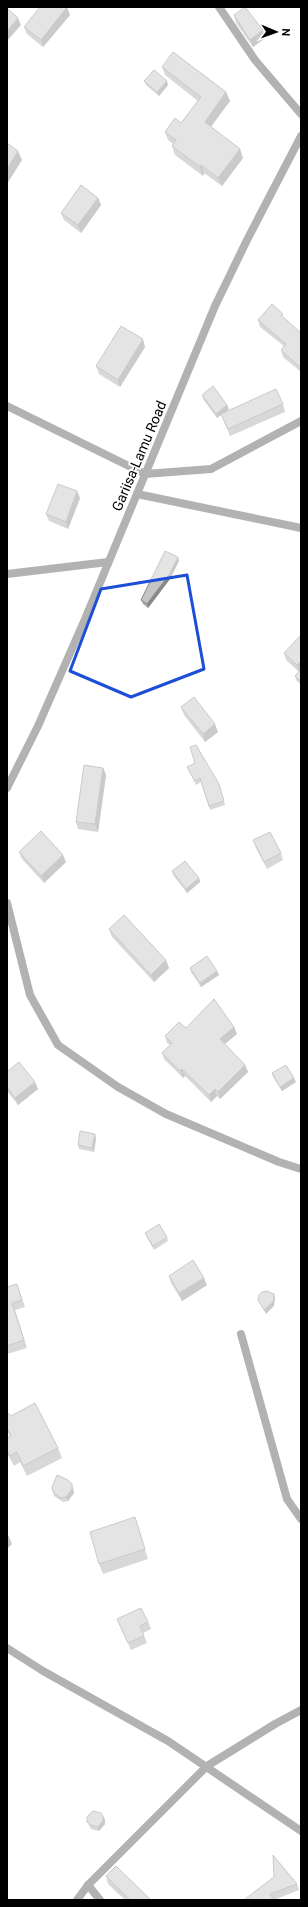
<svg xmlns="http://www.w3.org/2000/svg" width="308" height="1907" font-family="Roboto,sans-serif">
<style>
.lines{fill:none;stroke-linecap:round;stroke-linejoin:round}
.minor{stroke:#555;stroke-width:8}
.tertiary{stroke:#555;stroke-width:8}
.wall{fill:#a9a9a9}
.shaded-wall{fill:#898989}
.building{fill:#c4c4c4;stroke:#898989}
.marked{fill:none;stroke:#1d4ed8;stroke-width:3;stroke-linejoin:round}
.labels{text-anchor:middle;stroke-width:4;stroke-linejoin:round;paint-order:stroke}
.street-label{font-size:14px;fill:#000;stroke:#fff}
</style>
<rect width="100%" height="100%" fill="#fff"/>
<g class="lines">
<g class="minor">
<path d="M219 7 255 60 301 114"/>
<path d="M7 406 145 474 211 469 301 421"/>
<path d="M137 494 301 528"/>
<path d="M7 574 108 562"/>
<path d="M7 903 30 995 58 1045 118 1087 166 1114 279 1162 301 1169"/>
<path d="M241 1334 287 1499 301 1519"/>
<path d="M7 1648 43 1671 168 1741 301 1831"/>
<path d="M88 1885 100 1900"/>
<path d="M77 1900 88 1885 207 1766 275 1724 301 1710"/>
</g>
<path class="tertiary" d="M7 788 38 726 85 619 215 306 247 240 301 136"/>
</g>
<g class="wall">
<path d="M70 15 43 47 27 34 24 27Z"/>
<path d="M234 15 265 38 253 47 236 23Z"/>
<path d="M162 67 226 92 230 101 211 127 243 158 222 186 204 173 203 176 175 155 172 146 173 144 168 140 165 132 181 123 198 101 165 75Z"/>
<path d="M144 81 168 85 159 96 146 85Z"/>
<path d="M98 198 101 205 81 233 64 220 61 213Z"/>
<path d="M284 318 301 333V372L283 357 281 350 284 346 260 327 258 320Z"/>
<path d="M145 347 120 387 99 374 96 366Z"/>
<path d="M202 395 227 405 229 409 224 413 283 404 285 412 230 436 221 415 217 418 203 399Z"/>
<path d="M80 498 68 529 49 521 46 514Z"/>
<path d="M178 557 179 561 170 579 148 608 143 604 141 600Z"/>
<path d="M301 635V685L296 680 295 676 299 672 286 660 284 653Z"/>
<path d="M181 707 218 732 205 742 184 715Z"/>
<path d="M187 767 219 784 225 805 210 810 201 782 196 785Z"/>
<path d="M103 768 106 775 98 832 78 829 76 822Z"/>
<path d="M253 840 281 853 283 860 267 869 256 848Z"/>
<path d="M19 852 66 862 44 883 22 859Z"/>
<path d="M172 871 199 878 200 882 187 893 173 875Z"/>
<path d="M109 929 169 968 154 982 112 937Z"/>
<path d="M190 968 217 971 219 975 201 987 191 972Z"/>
<path d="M234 1027 237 1034 225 1044 245 1065 248 1072 220 1099 217 1096 211 1102 185 1076 183 1078 164 1059 162 1053 170 1045 167 1043 165 1036 186 1028Z"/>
<path d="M7 1072 38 1089 18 1105 7 1091Z"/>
<path d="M272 1073 296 1082 282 1091 273 1077Z"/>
<path d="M96 1138 94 1152 79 1149 78 1145Z"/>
<path d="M145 1233 167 1237 168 1241 154 1250 146 1236Z"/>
<path d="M169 1276 207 1285 182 1301 171 1283Z"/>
<path d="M17 1284 25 1307 15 1310 27 1348 7 1354V1287Z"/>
<path d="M7 1412 11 1416 58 1448 62 1458 27 1476 20 1462 14 1466 7 1453V1438L10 1436 7 1431Z"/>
<path d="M73 1488 74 1493 68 1501 63 1502 54 1496 53 1492Z"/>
<path d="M138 1527 148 1559 103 1574 99 1564Z"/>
<path d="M117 1619 148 1622 151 1629 143 1633 147 1643 131 1650Z"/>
<path d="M103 1816 105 1820V1824L99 1831 91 1829 89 1825 87 1822Z"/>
<path d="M106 1876 151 1900H125L108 1884Z"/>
<path d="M297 1884 299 1890 274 1900H245Z"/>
</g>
<g class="shaded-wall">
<path d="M67 7 70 15 43 47 41 40Z"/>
<path d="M18 18 21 25 7 41V31Z"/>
<path d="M263 30 265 38 253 47 250 40Z"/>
<path d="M167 81 168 85 159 96 157 92Z"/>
<path d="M226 92 230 101 208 130 205 122Z"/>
<path d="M240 149 243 158 222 186 218 178Z"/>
<path d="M18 151 22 160 7 184V169Z"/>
<path d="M201 165 204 173 203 176 200 167Z"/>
<path d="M98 198 101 205 81 233 78 225Z"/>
<path d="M143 339 145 347 120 387 118 380Z"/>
<path d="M227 405 229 409 217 418 216 414Z"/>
<path d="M77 491 80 498 68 529 66 522Z"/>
<path d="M178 557 179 561 170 579 148 608 147 604Z"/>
<path d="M301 661V671L299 673 297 665Z"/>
<path d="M215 724 218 732 205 742 203 734Z"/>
<path d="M103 768 106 775 98 832 95 824Z"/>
<path d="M63 855 66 862 44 883 41 876Z"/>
<path d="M199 878 200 882 187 893 186 889Z"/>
<path d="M166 960 169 968 154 982 151 975Z"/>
<path d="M217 971 219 975 201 987 200 983Z"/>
<path d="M234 1027 237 1034 222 1046 220 1039Z"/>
<path d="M245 1065 248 1072 220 1099 218 1092Z"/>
<path d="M182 1069 185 1076 183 1078 180 1071Z"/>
<path d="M294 1078 296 1082 282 1091 280 1087Z"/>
<path d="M35 1082 38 1089 18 1105 15 1098Z"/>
<path d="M215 1089 217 1096 211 1102 209 1095Z"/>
<path d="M95 1134 96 1138 94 1152 92 1148Z"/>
<path d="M204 1278 207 1285 182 1301 179 1293Z"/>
<path d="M274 1294 275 1298 274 1306 266 1314 264 1310Z"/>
<path d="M72 1484 74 1493 68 1501 66 1497Z"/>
<path d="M9 1537 12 1544 7 1549V1539Z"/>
<path d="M103 1816 105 1820V1824L99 1831 98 1827Z"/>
</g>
<g class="building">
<path d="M40 7H67L41 40 24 27Z"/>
<path d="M245 7 263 30 250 40 234 15Z"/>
<path d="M7 8 18 18 7 31Z"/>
<path d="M173 52 226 92 205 122 240 149 218 178 201 165 200 167 172 146 176 140 165 132 175 118 181 123 201 97 162 67Z"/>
<path d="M154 70 167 81 157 92 144 81Z"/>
<path d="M7 143 18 151 7 169Z"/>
<path d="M81 185 98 198 78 225 61 213Z"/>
<path d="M272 304 283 314 281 315 301 333V368L281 350 286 344 258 320Z"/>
<path d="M121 326 143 339 118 380 96 366Z"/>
<path d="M213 386 227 405 216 414 202 395Z"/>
<path d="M276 389 283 404 228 429 221 414Z"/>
<path d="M58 484 77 491 66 522 46 514Z"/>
<path d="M165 551 178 557 169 575 147 604 141 600Z"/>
<path d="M301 635V661L297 665 284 653Z"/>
<path d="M301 669V682L295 676Z"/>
<path d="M194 697 215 724 203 734 181 707Z"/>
<path d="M196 745 219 784 224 801 209 806 200 778 195 781 187 767 195 763 190 747Z"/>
<path d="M84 765 103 768 95 824 76 822Z"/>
<path d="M41 831 63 855 41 876 19 852Z"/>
<path d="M270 832 281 853 264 862 253 840Z"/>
<path d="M185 861 199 878 186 889 172 871Z"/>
<path d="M124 915 166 960 151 975 109 929Z"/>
<path d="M207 956 217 971 200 983 190 968Z"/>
<path d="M214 999 234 1027 220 1039 245 1065 218 1092 215 1089 209 1095 182 1069 180 1071 162 1053 172 1043 165 1036 179 1022 186 1028Z"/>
<path d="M19 1062 35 1082 15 1098 7 1087V1072Z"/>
<path d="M286 1065 294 1078 280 1087 272 1073Z"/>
<path d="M80 1131 95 1134 92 1148 78 1145Z"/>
<path d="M159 1224 167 1237 153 1246 145 1233Z"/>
<path d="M193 1260 204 1278 179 1293 169 1276Z"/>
<path d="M17 1284 22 1300 12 1303 24 1340 7 1346V1287Z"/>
<path d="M267 1291 274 1294 273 1302 264 1310 258 1300 259 1295 262 1292Z"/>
<path d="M35 1403 58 1448 23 1466 17 1452 10 1456 7 1451V1438L11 1436 7 1428V1412L11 1416Z"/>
<path d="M57 1475 68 1480 72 1484V1489L66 1497 61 1498 53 1492 52 1487Z"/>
<path d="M135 1517 145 1549 99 1564 90 1532Z"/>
<path d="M7 1535 9 1537 7 1539Z"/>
<path d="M141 1608 148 1622 140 1626 144 1636 128 1643 117 1619Z"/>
<path d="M93 1811 101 1813 103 1816V1821L98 1827 90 1825 87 1822V1817Z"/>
<path d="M273 1855 297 1884 270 1894 274 1900H245V1899L274 1877Z"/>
<path d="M116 1866 151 1900H130L106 1876Z"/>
</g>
<path d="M0 0H308V1907H0ZM187 575 204 669 131 697 70 671 101 589Z" fill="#fff" fill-opacity=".55" fill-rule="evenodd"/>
<path class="marked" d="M187 575 204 669 131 697 70 671 101 589Z"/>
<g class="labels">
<g class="street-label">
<text transform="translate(139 456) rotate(-67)" y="5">Gariisa-Lamu Road</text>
</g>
</g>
<rect width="308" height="1907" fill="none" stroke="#000000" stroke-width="16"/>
<g transform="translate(276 32) rotate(92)" stroke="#ffffff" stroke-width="3" paint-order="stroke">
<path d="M0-3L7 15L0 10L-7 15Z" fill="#000000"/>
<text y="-6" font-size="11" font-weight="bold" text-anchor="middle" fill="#000000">N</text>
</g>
</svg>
